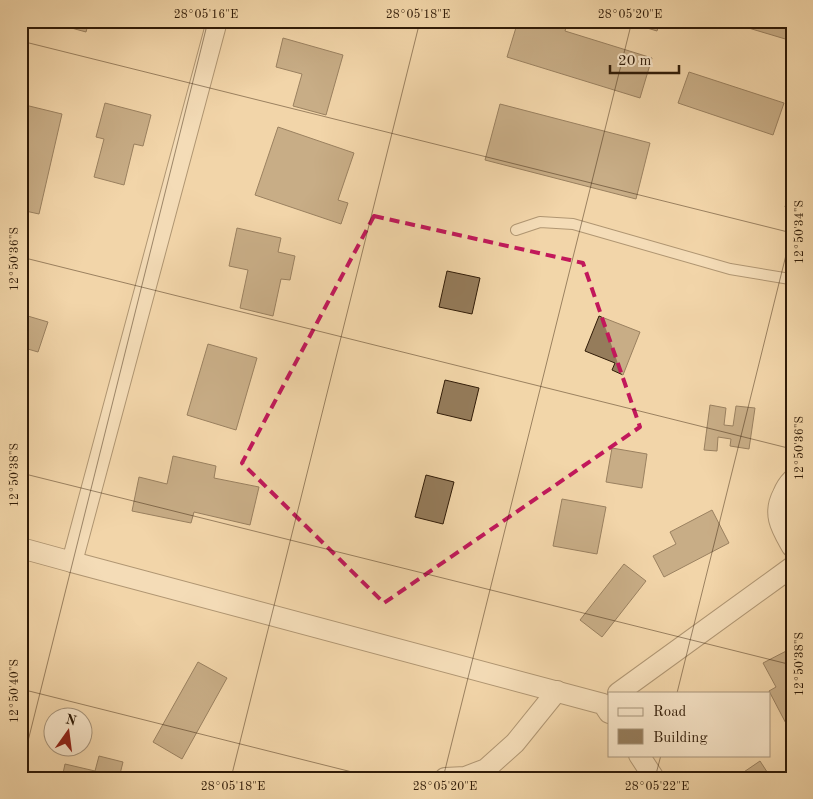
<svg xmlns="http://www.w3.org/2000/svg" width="813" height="799" font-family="'Old Standard TT',serif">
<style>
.building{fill:#957c5b;stroke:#301b07}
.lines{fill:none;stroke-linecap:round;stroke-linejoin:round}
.lane-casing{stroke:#604a30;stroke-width:12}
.street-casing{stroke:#604a30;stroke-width:22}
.lane{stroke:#f7e4c7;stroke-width:10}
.street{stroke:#f7e4c7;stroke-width:20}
.marked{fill:none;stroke:#c2185b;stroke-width:4;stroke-dasharray:10 6;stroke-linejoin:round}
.ticks{fill:none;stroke:#301b07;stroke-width:1;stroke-opacity:0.45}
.neatline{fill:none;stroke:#301b07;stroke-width:2}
.ticks-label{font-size:12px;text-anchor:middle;fill:#301b07}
</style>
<rect width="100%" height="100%" fill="#f2d6a9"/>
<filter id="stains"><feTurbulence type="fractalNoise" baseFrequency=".004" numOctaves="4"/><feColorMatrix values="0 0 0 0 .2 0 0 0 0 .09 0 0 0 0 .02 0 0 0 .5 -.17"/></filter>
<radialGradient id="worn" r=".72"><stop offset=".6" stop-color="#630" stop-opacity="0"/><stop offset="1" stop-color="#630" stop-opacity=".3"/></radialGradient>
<g class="building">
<path d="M46 21H89L86 32Z"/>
<path d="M518 21H568L565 31 652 58 640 98 507 57Z"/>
<path d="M624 21H660L657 31Z"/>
<path d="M725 21H792V41Z"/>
<path d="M283 38 343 55 326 115 293 106 302 74 276 67Z"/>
<path d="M689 72 784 103 773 135 678 103Z"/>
<path d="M105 103 151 115 143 146 134 144 124 185 94 177 104 139 96 137Z"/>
<path d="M21 104 62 114 39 214 21 210Z"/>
<path d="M500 104 650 143 636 199 485 160Z"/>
<path d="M278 127 354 153 338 200 348 203 341 224 255 195Z"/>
<path d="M792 182V209L785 207Z"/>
<path d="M237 228 281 238 278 252 295 256 290 280 281 279 273 316 240 308 248 270 229 266Z"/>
<path d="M447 271 480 278 472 314 439 307Z"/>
<path d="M21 314 48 322 38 352 21 347Z"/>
<path d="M599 316 640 332 623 375 612 370 615 363 585 351Z"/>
<path d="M208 344 257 358 236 430 187 415Z"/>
<path d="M445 380 479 388 471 421 437 413Z"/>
<path d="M710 405 726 408 724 425 733 426 736 406 755 408 749 449 730 446 731 439 718 437 717 451 704 450Z"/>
<path d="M612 448 647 454 642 488 606 482Z"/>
<path d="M173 456 216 466 214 478 259 487 250 525 194 512 191 523 132 511 139 477 167 484Z"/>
<path d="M426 475 454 482 443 524 415 517Z"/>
<path d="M562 499 606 507 597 554 553 546Z"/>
<path d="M712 510 729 543 664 577 653 556 676 544 670 532Z"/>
<path d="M624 564 646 581 602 637 580 620Z"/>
<path d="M792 648V733H791L769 691 776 687 763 663Z"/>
<path d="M198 662 227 678 182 759 153 742Z"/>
<path d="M99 756 123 762 119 778H62L65 764 95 771Z"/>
<path d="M760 761 771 778H735Z"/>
</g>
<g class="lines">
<defs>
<path id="lane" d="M516 230 540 222 573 224 730 269 790 279 792 278"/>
<g id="street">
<path d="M792 480C788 484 785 489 783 494 772 515 782 529 792 547"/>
<path d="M21 548 72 562 217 21"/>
<path d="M72 562 603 704 609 713"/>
<path d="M618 693 792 567"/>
<path d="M639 755 654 778"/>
<path d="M445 778 465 777 486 769 515 743 557 691"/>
</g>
</defs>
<use href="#lane" class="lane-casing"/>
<use href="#street" class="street-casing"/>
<use href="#lane" class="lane"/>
<use href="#street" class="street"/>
</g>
<path d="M0 0H813V799H0ZM374 216 583 263 640 427 384 603 242 463Z" fill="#f2d6a9" fill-opacity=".55" fill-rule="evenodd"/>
<path class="marked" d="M374 216 583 263 640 427 384 603 242 463Z"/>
<path class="ticks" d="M21 41 792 233M21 257 792 449M21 473 792 665M21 689 376 778M677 693 792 231M21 769 208 21M231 778 420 21M443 778 632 21M655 778 661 755"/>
<rect width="813" height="799" fill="none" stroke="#f2d6a9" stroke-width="55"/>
<rect x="608" y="692" width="162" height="65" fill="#f7e4c7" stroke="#a7947a"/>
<rect x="618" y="708" width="25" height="8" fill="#f7e4c7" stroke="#a7947a"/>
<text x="653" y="716" font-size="15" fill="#301b07">Road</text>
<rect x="618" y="729" width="25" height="15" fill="#957c5b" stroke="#a7947a"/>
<text x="653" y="742" font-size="15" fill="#301b07">Building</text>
<g transform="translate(68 732) rotate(14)"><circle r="24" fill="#f7e4c7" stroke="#a7947a"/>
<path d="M0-4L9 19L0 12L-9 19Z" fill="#8f2418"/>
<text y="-8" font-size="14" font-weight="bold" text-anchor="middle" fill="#301b07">N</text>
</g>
<path d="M610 65v8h69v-8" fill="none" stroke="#301b07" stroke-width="2.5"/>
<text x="618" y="65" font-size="15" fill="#301b07" stroke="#f7e4c7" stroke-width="4" paint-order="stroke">20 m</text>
<rect x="28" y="28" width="758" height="744" class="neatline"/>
<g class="ticks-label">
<text x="206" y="18">28°05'16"E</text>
<text x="418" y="18">28°05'18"E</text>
<text x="630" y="18">28°05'20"E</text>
<text transform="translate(799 232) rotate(-90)" y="4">12°50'34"S</text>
<text transform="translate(14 259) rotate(-90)" y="4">12°50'36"S</text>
<text transform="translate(799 448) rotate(-90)" y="4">12°50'36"S</text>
<text transform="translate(14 475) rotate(-90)" y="4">12°50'38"S</text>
<text transform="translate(799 664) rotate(-90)" y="4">12°50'38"S</text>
<text transform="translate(14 691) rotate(-90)" y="4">12°50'40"S</text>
<text x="233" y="790">28°05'18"E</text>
<text x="445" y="790">28°05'20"E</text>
<text x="657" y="790">28°05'22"E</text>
</g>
<rect width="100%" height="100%" filter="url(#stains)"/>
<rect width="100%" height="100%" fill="url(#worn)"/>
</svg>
